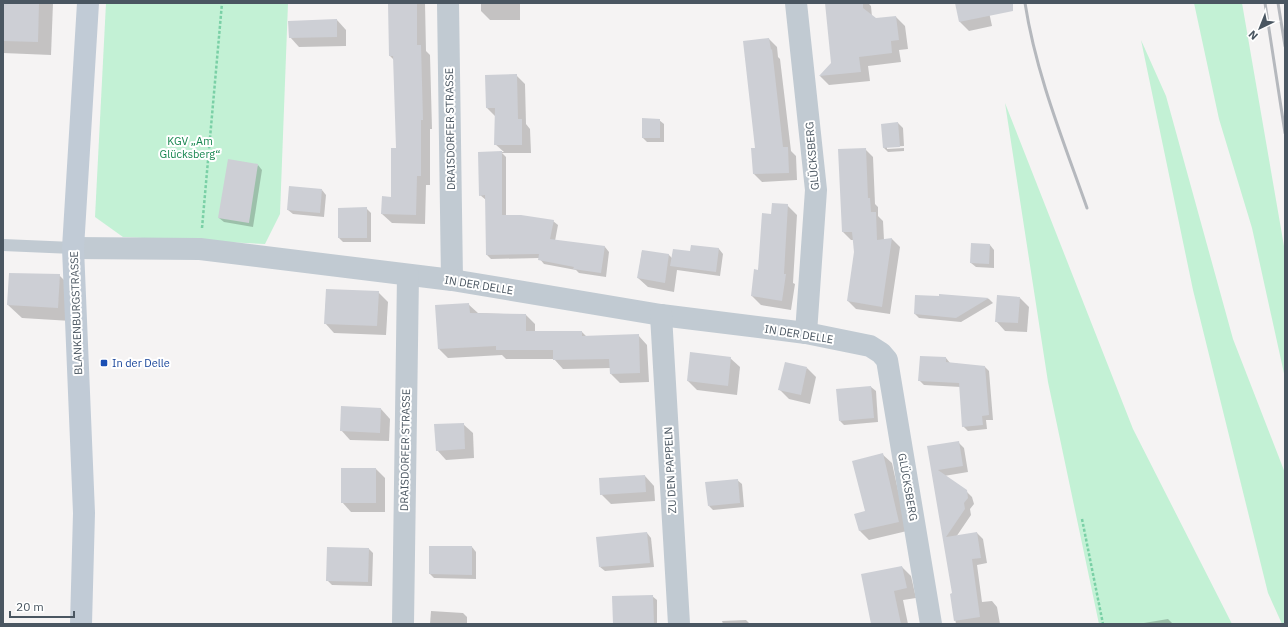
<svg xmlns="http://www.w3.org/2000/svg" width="1288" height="627" font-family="'IBM Plex Sans',sans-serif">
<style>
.green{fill:#c3f1d5}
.shadow{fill:#0003}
.building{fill:#cdcfd5}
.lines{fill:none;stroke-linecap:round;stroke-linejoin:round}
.path{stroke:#7ad0a6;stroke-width:2.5;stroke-dasharray:3 2;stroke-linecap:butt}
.lane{stroke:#c1cad2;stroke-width:12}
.street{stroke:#c1cad2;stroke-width:22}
.secondary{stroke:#c1cbd6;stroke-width:22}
.rail{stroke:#b5b8bd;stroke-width:3}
.transit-dot{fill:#1a4fb4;stroke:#fff;stroke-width:1.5}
.labels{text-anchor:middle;stroke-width:4;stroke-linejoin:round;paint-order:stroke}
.street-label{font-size:11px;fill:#4a5661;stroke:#fff}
.park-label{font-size:11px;fill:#17864f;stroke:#fff}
.transit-label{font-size:11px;fill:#164399;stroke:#fff;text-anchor:start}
</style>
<rect width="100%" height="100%" fill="#f5f3f3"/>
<g class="green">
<path d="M106 3H288L280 214 265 244 123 237 95 217Z"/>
<path d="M1194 3H1242L1285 252V378L1252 228 1219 119Z"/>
<path d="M1141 40 1166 96 1233 339 1285 473V624H1282L1268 593 1193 290Z"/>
<path d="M1005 103 1133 429 1232 624H1099L1048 382Z"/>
</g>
<g class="shadow">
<path d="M3 3H53L51 55 3 53Z"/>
<path d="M389 3H425L426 51 430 55 432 129H430V185H426L425 224 392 223 382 214 392 198 397 149 394 60 390 56Z"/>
<path d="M481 3H520V20H490L481 11Z"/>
<path d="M826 3H868L871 6 872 17 875 19 896 17 905 26 908 49 899 50 901 62 868 66 870 81 829 85 820 76 832 64Z"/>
<path d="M956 3H987L992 26 969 31 960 22Z"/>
<path d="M337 20 346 30V46L299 47 290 37Z"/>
<path d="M769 39 777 47 778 57 780 59 791 151 796 156 797 180 762 182 754 174Z"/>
<path d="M516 75 525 84 526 124 530 129 531 153H502L506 157V216L553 221 558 225 555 241 605 247 609 252 606 277 579 273 576 270 544 264 539 258 491 259 487 255 486 200 480 195 479 153 504 152 495 144 496 117 487 108 486 76Z"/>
<path d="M659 120 664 124V142H647L643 138Z"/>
<path d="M898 123 903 128 904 146 887 147V149L904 148V151L888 152 884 148Z"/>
<path d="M865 149 873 157 875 204 878 207V216L883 221 884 240 892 239 900 247 890 314 856 309 848 301 855 252 854 240H851L843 232Z"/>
<path d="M258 165 262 170 253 227 224 222 219 218Z"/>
<path d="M322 190 326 195 324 217 293 214 288 210Z"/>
<path d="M787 205 797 215 793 283 795 284 791 310 761 305 752 296 772 215Z"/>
<path d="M366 208 371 213V242H343L339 238Z"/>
<path d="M972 244 990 245 994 250V268L976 267 971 263Z"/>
<path d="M719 249 723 254 720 276 677 270 674 292 648 287 638 278 642 251 669 255 672 258 691 252Z"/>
<path d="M59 275 73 289 71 321 22 318 8 305Z"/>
<path d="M378 292 388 302 386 335 334 333 325 323Z"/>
<path d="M940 295 989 299 993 303 961 322 919 318 915 314 940 298Z"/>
<path d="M1020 298 1029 307 1027 332 1005 331 996 321Z"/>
<path d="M468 304 478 313 526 315 535 324V332H582L587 337 638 335 647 345 649 382 620 383 611 374V368L563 369 554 359H506L502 355 448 358 439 349Z"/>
<path d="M730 358 740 367 737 395 697 390 688 381Z"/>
<path d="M946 358 950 363 985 367 989 371 993 420H986L987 429 968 431 963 426 961 387 924 385 919 380Z"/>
<path d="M807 368 816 377 810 404 789 399 780 390Z"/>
<path d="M871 387 876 391 878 422 844 425 840 421Z"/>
<path d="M381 409 390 419 389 441 350 440 341 430Z"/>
<path d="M463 424 473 433 474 458 446 460 437 450Z"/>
<path d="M958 442 964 448 968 472 944 476 966 491 972 497 974 504 970 509 971 515 956 537 977 533 983 539 987 563 977 565 982 602 992 601 997 607 1000 624H956L951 595 953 594 928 447Z"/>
<path d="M882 454 892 463 907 531 869 540 860 531 856 514 866 512Z"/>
<path d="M376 469 385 478V512H351L342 502Z"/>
<path d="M645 476 654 486 655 501 611 504 601 494Z"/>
<path d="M737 480 742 484 744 507 713 510 709 506Z"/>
<path d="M647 533 651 538 654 567 605 571 600 567Z"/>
<path d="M472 547 476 552V579L434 578 430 574Z"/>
<path d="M369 549 373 553 372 586 332 585 327 580Z"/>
<path d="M902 567 911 576 916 598 903 600 908 624H872Z"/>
<path d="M652 596 657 600V624H614Z"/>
<path d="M431 611 463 613 467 617V624H430Z"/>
<path d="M1168 619 1173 624H1144V623Z"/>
<path d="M746 620 750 624H723L722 621Z"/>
</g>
<g class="building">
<path d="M3 3H39L38 42 3 41Z"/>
<path d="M388 3H417V45H421L423 120H421V176H417L416 215 381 214 382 196 391 197V148H396L393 56H389Z"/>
<path d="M825 3H863V8L876 18 896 16 899 40 891 41 892 53 859 57 861 72 819 76 831 63Z"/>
<path d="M955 3H1013V11L959 22Z"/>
<path d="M337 19V37L289 38 288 21Z"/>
<path d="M769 38 771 50 772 49 783 147H788L789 173 753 174 751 148H755L743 41Z"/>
<path d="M517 74 518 119H522V145H494L495 108H486L485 75Z"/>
<path d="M642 118 660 119V138H642Z"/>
<path d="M898 122 900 147 883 148 881 124Z"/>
<path d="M866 148 868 198H870L871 212H876L877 240 892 238 882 307 847 301 854 252 852 232H842L838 149Z"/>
<path d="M502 151V215H521L554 220 550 239 605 246 601 273 573 269 574 267 538 260 539 254 486 255 485 195 479 196 478 152Z"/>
<path d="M228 159 258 164 249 223 218 218Z"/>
<path d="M289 186 322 189 320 213 287 210Z"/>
<path d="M772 203 788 204 784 274H786L782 301 751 296 754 269 758 270 762 213 771 214Z"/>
<path d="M367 207V238H338V208Z"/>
<path d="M971 243 990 244 989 264 970 263Z"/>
<path d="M691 245 719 248 716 272 670 266 673 249 690 251Z"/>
<path d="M642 250 669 254 665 283 637 278Z"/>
<path d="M9 273 60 274 58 308 7 305Z"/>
<path d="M326 289 379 291 377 326 324 324Z"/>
<path d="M939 294 989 298 956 318 914 314 915 295 939 296Z"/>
<path d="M997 295 1020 297 1018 323 995 322Z"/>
<path d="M469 303 470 313 526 314V331H582V336L639 334 640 373 610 374 609 359 553 360V350H496V346L438 349 435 305Z"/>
<path d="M690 352 731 357 728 386 687 381Z"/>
<path d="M920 356 946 357V362L985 366 989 415 982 416 983 425 962 427 959 383 918 381Z"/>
<path d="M785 362 807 367 801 395 778 390Z"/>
<path d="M871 386 874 418 839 421 836 389Z"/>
<path d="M341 406 381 408 380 433 340 431Z"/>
<path d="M464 423 465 449 436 451 434 424Z"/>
<path d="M959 441 963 466 938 470 967 490 968 498 964 503 965 509 946 537 977 532 981 558 972 559 980 617 954 621 950 594 952 593 927 446Z"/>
<path d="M883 453 899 522 859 531 854 514 865 511 852 461Z"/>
<rect x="341" y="468" width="35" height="35"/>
<path d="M645 475 646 492 600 495 599 478Z"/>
<path d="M738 479 740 503 708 506 705 482Z"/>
<path d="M647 532 650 563 599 567 596 537Z"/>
<path d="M429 546H472V575L429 574Z"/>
<path d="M327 547 369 548 368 582 326 581Z"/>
<path d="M902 566 907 588 894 591 901 624H871L861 574Z"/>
<path d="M653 595 654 624H613L612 596Z"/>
</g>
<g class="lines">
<g class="path">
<path d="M202 228 222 3"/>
<path d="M1082 519 1103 624"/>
</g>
<path class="lane" d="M3 245 73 248"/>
<g class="street">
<path d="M448 3 452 280"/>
<path d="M796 3 816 190 806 333"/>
<path d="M73 248 200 249 452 280 661 315 806 333 870 346 881 353 887 360 931 624"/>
<path d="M661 315 679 624"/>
<path d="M403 624 408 275"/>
</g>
<path class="secondary" d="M81 624 84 513 73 248 88 3"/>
<g class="rail">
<path d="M1025 3C1036 74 1063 140 1087 208"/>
<path d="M1265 3 1285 133"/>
<path d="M1278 3 1285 46"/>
</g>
</g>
<rect class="transit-dot" x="100" y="359" width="8" height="8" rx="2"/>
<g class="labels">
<g class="street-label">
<text transform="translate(450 129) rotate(-91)" y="4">DRAISDORFER STRASSE</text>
<text transform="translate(812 156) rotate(-95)" y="4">GLÜCKSBERG</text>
<text transform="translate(479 285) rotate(9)" y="4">IN DER DELLE</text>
<text transform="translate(76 313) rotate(-92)" y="4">BLANKENBURGSTRASSE</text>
<text transform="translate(799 334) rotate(9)" y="4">IN DER DELLE</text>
<text transform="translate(405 450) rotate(-89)" y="4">DRAISDORFER STRASSE</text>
<text transform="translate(670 470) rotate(-93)" y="4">ZU DEN PAPPELN</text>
<text transform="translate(908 487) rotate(80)" y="4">GLÜCKSBERG</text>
</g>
<g class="park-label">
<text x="190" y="145">KGV „Am<tspan x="190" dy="13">Glücksberg“</tspan></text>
</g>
<g class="transit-label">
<text x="112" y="367">In der Delle</text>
</g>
</g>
<rect width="1288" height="627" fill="none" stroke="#4a5661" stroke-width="8"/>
<g transform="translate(1260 28) rotate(223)" stroke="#ffffff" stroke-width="3" paint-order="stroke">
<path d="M0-3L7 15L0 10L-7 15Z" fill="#4a5661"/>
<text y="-6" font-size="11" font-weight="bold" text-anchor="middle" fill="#4a5661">N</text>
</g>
<path d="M10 611v6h64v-6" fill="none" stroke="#4a5661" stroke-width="2"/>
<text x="16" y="611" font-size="12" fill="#4a5661" stroke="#ffffff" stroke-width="3" paint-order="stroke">20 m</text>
</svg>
